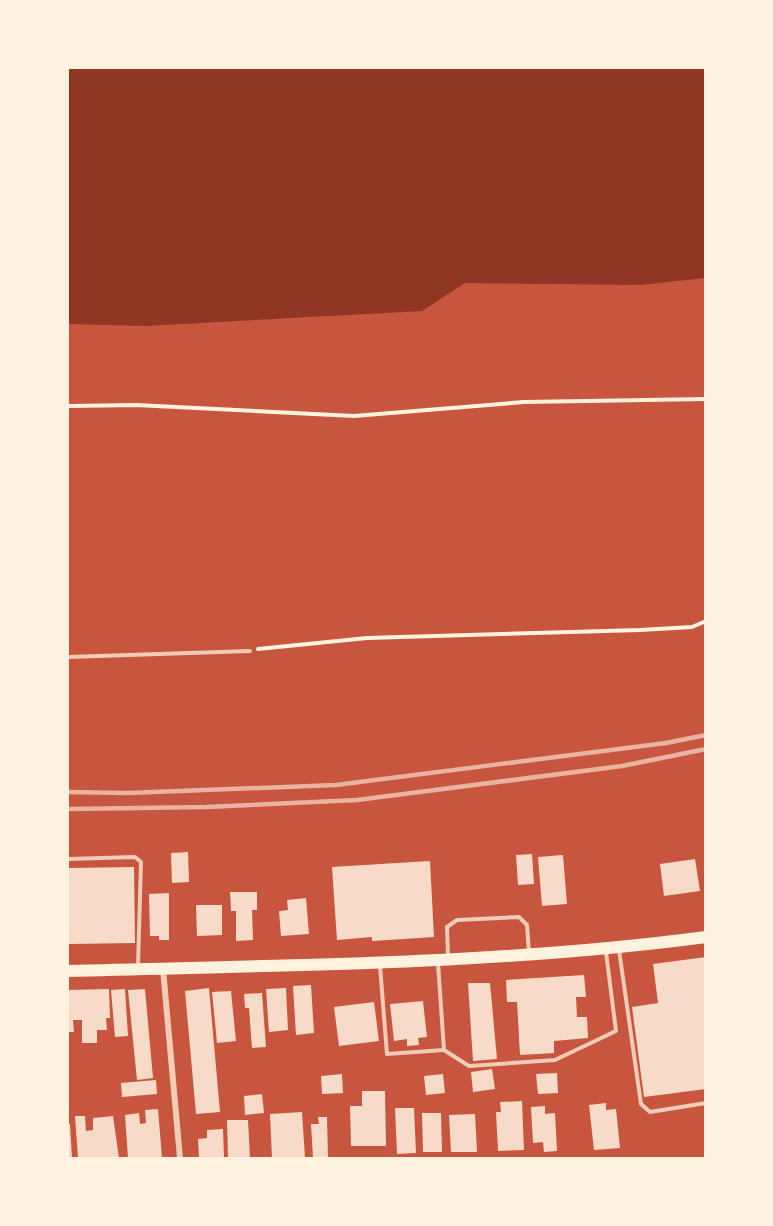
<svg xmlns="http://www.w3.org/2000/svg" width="773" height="1226" font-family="'Varela Round',sans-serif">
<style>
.water{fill:#8f3625}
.building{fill:#f7dbc8}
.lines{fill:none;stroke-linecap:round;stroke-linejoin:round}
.path{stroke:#fff3e0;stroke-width:4}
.service{stroke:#f1ccb7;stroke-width:4}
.minor{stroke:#f1ccb7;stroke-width:6}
.secondary{stroke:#fff3e0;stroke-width:12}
.rail{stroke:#e9b49f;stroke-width:4.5}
</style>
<rect width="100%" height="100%" fill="#c8553d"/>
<path class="water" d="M68 68H705V278L640 285 465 283 422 311 145 326 68 324Z"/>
<g class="building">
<path d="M188 852 189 882 172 883 171 853Z"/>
<path d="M532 854 534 884 518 885 516 855Z"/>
<path d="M563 855 567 904 542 906 538 857Z"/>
<path d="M695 859 700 891 664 896 660 864Z"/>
<path d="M430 861 434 937 372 941V937L337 940 332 867Z"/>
<path d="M134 867 135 943 68 944V868Z"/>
<path d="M230 892H257V910H252L253 940 236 941V911H231Z"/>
<path d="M169 893V940H159V936H150L149 894Z"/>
<path d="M306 898 309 934 281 936 279 911 288 910 287 900Z"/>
<path d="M196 905H222V935L197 936Z"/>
<path d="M706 957V1089L644 1097 632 1007 658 1003 653 964Z"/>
<path d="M584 975 586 997H576L577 1017H587L588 1038 554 1041V1053L520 1055 517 1002H507L506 980Z"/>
<path d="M468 983H490L497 1059 473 1061Z"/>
<path d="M311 985 314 1033 296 1035 293 986Z"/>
<path d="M209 988 220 1112 196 1114 185 991Z"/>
<path d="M286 988 288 1030 269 1032 266 989Z"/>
<path d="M109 989 110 1018H106L107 1030H97V1043H82V1020H73L74 1032H68V990Z"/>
<path d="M125 989 128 1036 115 1037 111 990Z"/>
<path d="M145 989 153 1078 137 1080 128 990Z"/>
<path d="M231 991 236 1041 217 1043 212 992Z"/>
<path d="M262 993 266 1047 252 1048 249 1008H245L244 994Z"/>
<path d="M423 1001 427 1037 418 1038 419 1045 407 1046V1039L394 1041 390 1004Z"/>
<path d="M374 1002 379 1041 339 1046 334 1007Z"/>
<path d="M492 1069 495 1089 473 1092 471 1072Z"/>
<path d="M557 1073 558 1093 538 1094 536 1074Z"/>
<path d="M342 1074 343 1093 322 1094 321 1076Z"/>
<path d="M443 1074 445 1093 426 1095 424 1076Z"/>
<path d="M156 1080 157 1094 122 1097 121 1083Z"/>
<path d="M362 1091H385L386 1146H351L350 1106H362Z"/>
<path d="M262 1094 264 1113 245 1115 244 1096Z"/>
<path d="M522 1101 524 1150 498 1151 496 1112H501L500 1102Z"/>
<path d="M606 1103V1110L616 1109 620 1148 594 1150 589 1105Z"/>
<path d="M545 1106V1114L555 1113 557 1151 544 1152 543 1142 533 1143 531 1107Z"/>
<path d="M395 1108H414L416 1153 397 1154Z"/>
<path d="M158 1109 162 1158H128L125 1115 139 1113 140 1124 146 1123 145 1110Z"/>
<path d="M302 1112 305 1158H272L270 1114Z"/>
<path d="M422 1113H441L442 1152H423Z"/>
<path d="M475 1114 477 1152H451L449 1115Z"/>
<path d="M75 1116H85L86 1131 93 1130V1118L113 1116 119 1158H78Z"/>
<path d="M318 1117H327L328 1158H313L311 1124H319Z"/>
<path d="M227 1120H248L250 1158H228Z"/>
<path d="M68 1124H70L72 1158H68Z"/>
<path d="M223 1129 224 1158H199L198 1139 207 1138V1130Z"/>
</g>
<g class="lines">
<g class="path">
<path d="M68 406 136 405 354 416 524 402 706 399"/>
<path d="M258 649 367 638 640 630 692 627 706 621"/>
</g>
<g class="service">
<path d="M68 657 250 651"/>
<path d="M68 859 135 857 141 862 138 966"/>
<path d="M619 950 641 1104 650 1112 706 1103"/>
<path d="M448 956 447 927 457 920 519 917 527 925 529 953"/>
<path d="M380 966 387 1054 444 1050 438 963"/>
<path d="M444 1050 469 1066 555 1060 616 1031 606 952"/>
</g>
<path class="minor" d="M163 969 180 1158"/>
<path class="secondary" d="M68 971C280 965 494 965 706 937"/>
<g class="rail">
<path d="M68 792 128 793 336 785 666 743 706 735"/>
<path d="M68 809 206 807 357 800 622 766 706 749"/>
</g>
</g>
<rect width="773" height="1226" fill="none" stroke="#fff3e0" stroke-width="138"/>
</svg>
